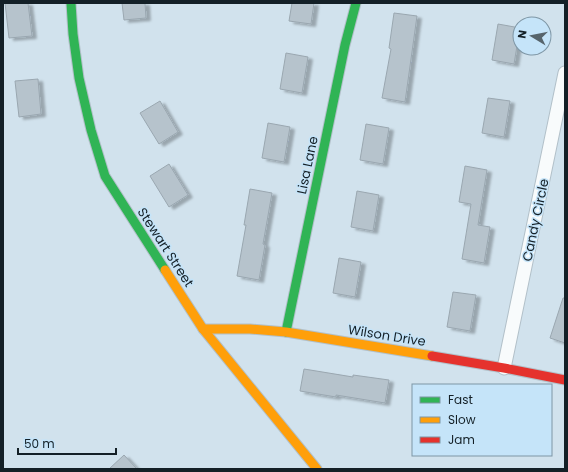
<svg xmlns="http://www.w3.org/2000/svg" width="568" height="472" font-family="Poppins,sans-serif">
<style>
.building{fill:#b6c3cc;stroke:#9aa7b0;filter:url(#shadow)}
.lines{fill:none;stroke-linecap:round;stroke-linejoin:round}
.street-casing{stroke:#b2c0c9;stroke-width:15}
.fast-casing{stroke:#b2c0c9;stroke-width:11}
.slow-casing{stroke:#b2c0c9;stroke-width:11}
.jam-casing{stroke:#b2c0c9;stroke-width:11}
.street{stroke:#f8fbfc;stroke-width:13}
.fast{stroke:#30b455;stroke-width:9}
.slow{stroke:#ff9f0a;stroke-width:9}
.jam{stroke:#e5322d;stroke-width:9}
.labels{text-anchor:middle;stroke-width:3;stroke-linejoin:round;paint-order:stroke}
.street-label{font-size:13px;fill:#142027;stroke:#c5e4f9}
</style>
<defs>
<filter id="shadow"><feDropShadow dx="4.5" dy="2.5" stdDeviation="1" flood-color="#0004"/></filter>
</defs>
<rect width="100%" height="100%" fill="#d1e2ed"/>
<g class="building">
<path d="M5 3H28L32 36 9 38Z"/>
<path d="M122 3H145L146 18 124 20Z"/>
<path d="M292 3H314L311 24 289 21Z"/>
<path d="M394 13 417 16 405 102 382 98 391 49 389 48Z"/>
<path d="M498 24 520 28 514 64 492 60Z"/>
<path d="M286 53 308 57 302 93 280 89Z"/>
<path d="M38 79 41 114 19 117 15 81Z"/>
<path d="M488 98 510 101 504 137 482 133Z"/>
<path d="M160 101 178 132 159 144 140 113Z"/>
<path d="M268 123 290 127 284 162 262 158Z"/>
<path d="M366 124 389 128 383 164 360 160Z"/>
<path d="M169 164 188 195 169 207 150 176Z"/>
<path d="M465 166 487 170 478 225 490 227 484 263 462 259 471 204 459 202Z"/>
<path d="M250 189 272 193 263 244 265 245 259 280 237 276 246 225H244Z"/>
<path d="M357 191 379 195 373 231 351 227Z"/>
<path d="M339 258 361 262 355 297 333 293Z"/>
<path d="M453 292 476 295 470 331 447 327Z"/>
<path d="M563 298H565V343L550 338Z"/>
<path d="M304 369 353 377V375L389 380 385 403 336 395V397L300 391Z"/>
<path d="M124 455 137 469H109Z"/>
</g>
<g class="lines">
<defs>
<path id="street" d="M504 368 565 73"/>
<g id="fast">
<path d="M71 3 73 34 79 78 91 130 105 176 165 270"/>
<path d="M286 332 345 45 356 3"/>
</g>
<g id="slow">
<path d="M165 270 203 329 317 469"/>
<path d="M203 329H250L286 332 432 356"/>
</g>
<path id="jam" d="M432 356 504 368 565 380"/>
</defs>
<use href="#street" class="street-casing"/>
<use href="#fast" class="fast-casing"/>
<use href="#slow" class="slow-casing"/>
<use href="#jam" class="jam-casing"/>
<use href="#street" class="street"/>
<use href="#fast" class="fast"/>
<use href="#slow" class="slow"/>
<use href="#jam" class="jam"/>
</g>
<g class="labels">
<g class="street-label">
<text transform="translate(307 165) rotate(-78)" y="5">Lisa Lane</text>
<text transform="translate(535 220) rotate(-78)" y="5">Candy Circle</text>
<text transform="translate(166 247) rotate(57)" y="5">Stewart Street</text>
<text transform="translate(387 335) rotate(9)" y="5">Wilson Drive</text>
</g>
</g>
<rect width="568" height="472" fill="none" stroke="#142027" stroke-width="8"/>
<rect x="412" y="384" width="140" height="72" fill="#c5e4f9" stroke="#7e96a5"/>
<rect x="420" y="397" width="20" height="6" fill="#30b455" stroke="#7e96a5"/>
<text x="448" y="404" font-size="12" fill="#142027">Fast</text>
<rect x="420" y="417" width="20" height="6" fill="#ff9f0a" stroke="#7e96a5"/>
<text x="448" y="424" font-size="12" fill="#142027">Slow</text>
<rect x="420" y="437" width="20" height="6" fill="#e5322d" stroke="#7e96a5"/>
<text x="448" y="444" font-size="12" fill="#142027">Jam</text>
<g transform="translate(532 36) rotate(280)"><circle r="19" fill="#c5e4f9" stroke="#7e96a5"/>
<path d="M0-3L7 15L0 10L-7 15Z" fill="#56646c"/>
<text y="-6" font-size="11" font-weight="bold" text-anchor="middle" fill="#142027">N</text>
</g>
<path d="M18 448v6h98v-6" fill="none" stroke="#142027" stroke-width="2"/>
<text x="24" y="448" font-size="12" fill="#142027" stroke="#c5e4f9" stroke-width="3" paint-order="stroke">50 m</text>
</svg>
